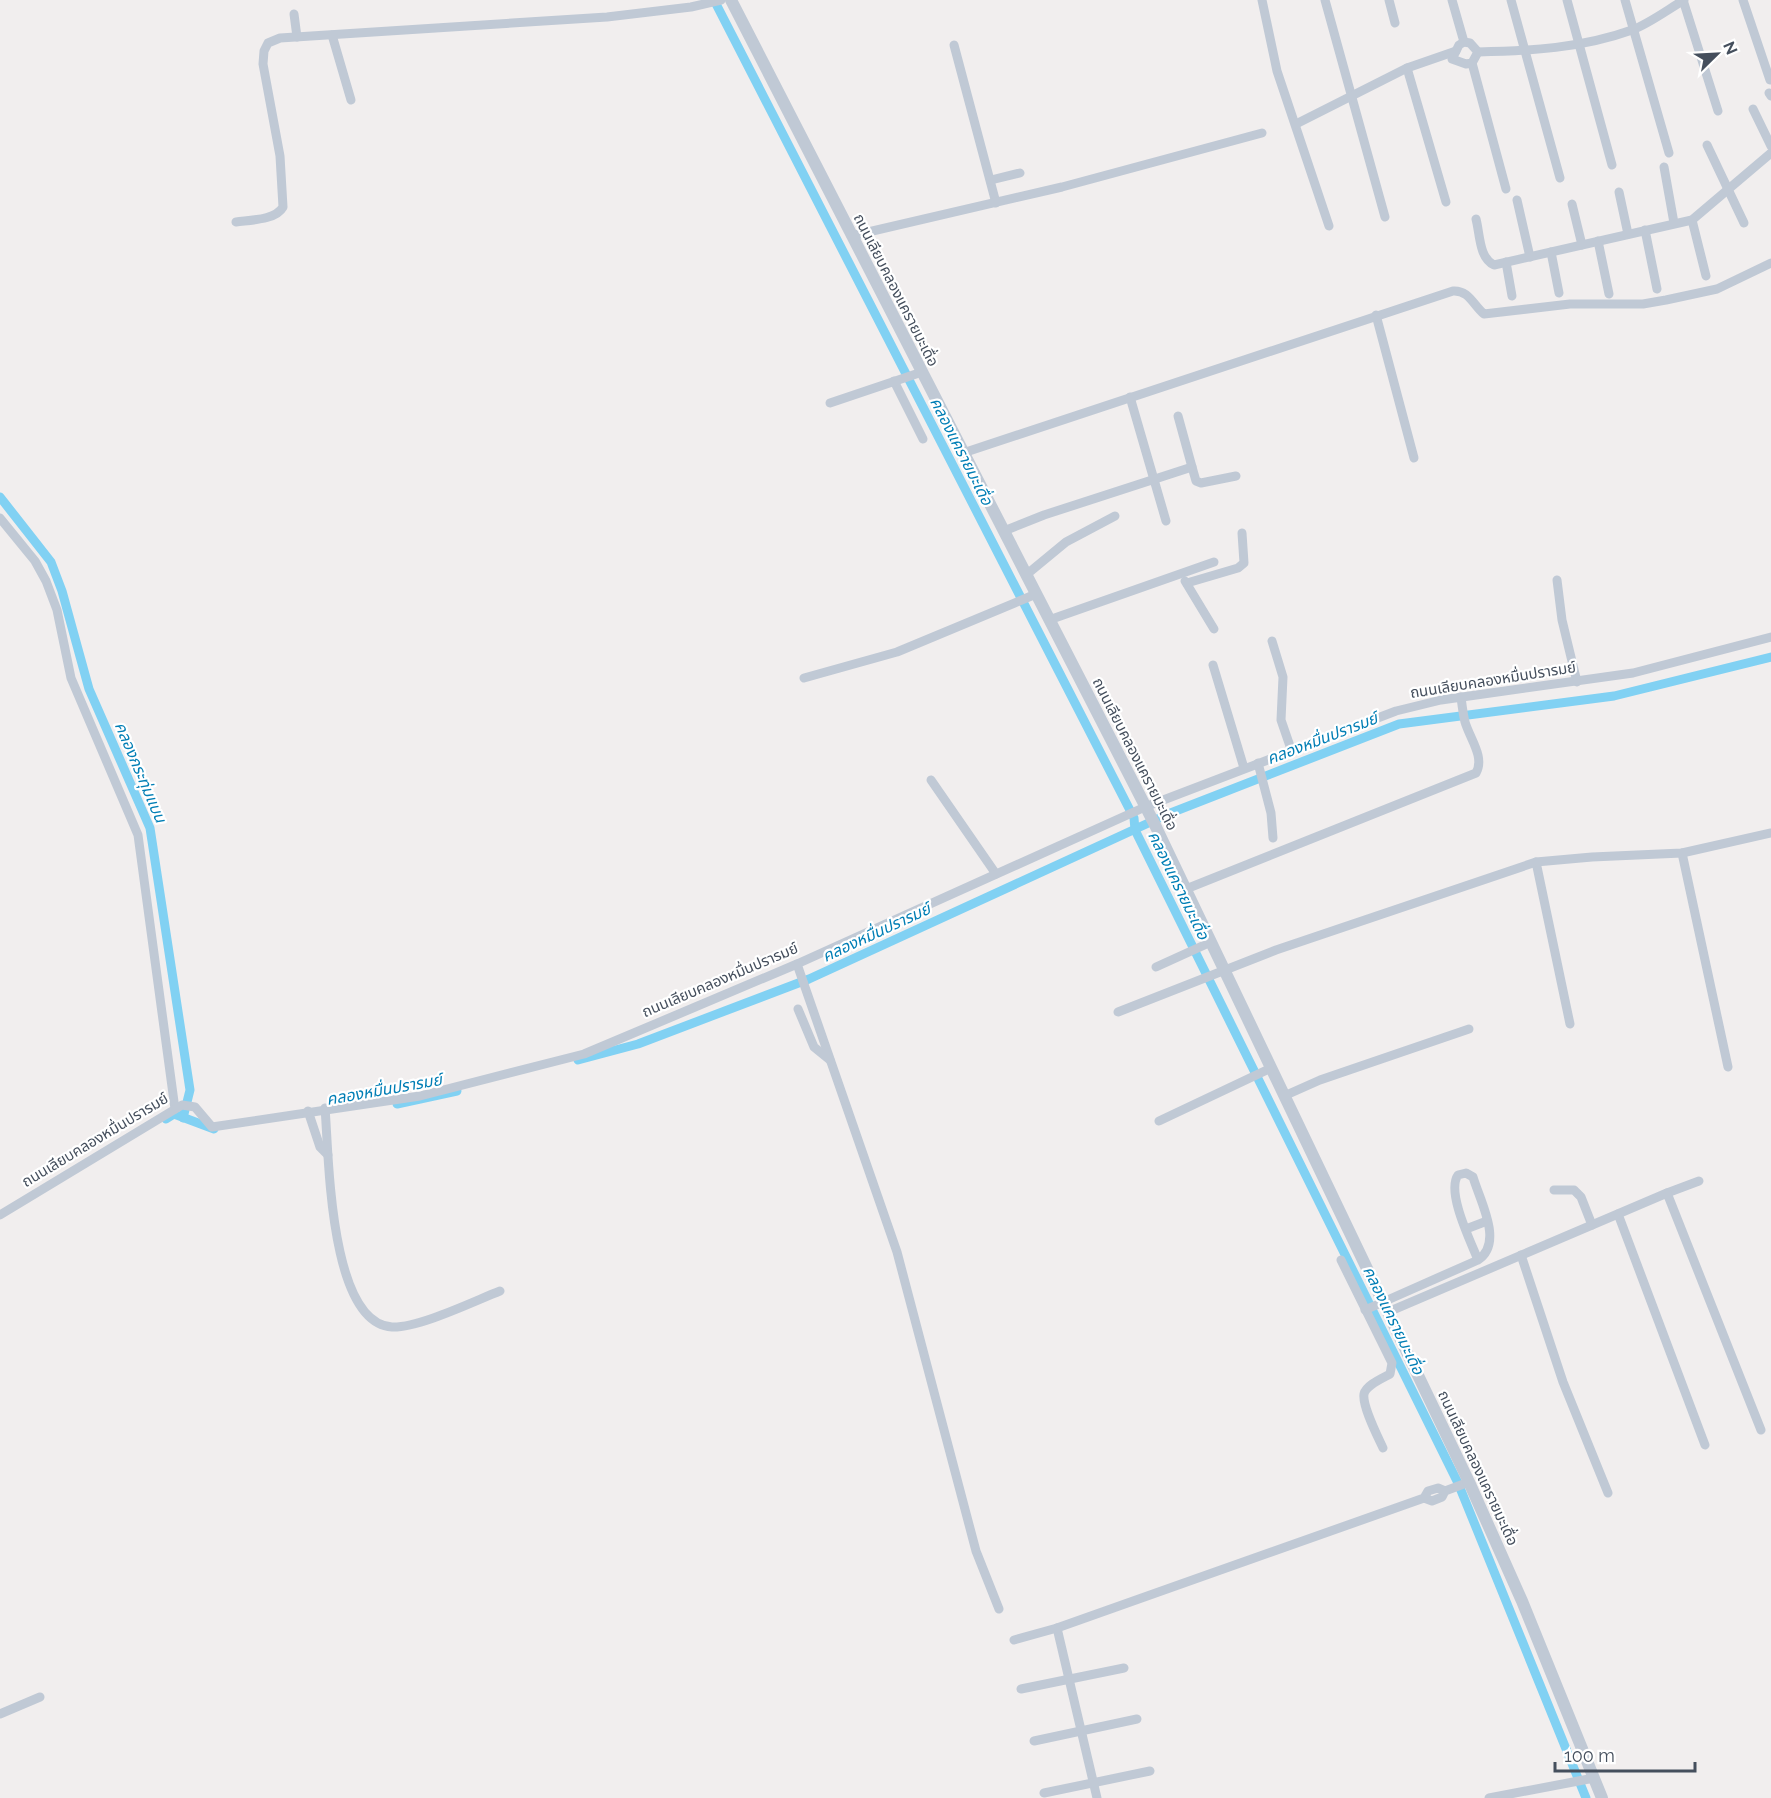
<svg xmlns="http://www.w3.org/2000/svg" width="1771" height="1798" font-family="Raleway,'Noto Sans Thai',sans-serif">
<style>
.lines{fill:none;stroke-linecap:round;stroke-linejoin:round}
.canal{stroke:#81d1f3;stroke-width:9}
.minor{stroke:#c0c9d5;stroke-width:9}
.tertiary{stroke:#c0c9d5;stroke-width:12}
.labels{text-anchor:middle;stroke-width:4.5;stroke-linejoin:round;paint-order:stroke}
.street-label{font-size:15px;fill:#454f5d;stroke:#fff}
.water-label{font-size:16px;font-style:italic;fill:#007eb5;stroke:#fff}
</style>
<rect width="100%" height="100%" fill="#f1eeee"/>
<g class="lines">
<g class="canal">
<path d="M714 0 1134 818 1135 830 1458 1483 1586 1798"/>
<path d="M0 497 51 562 62 591 89 689 150 828 190 1090 183 1118"/>
<path d="M578 1060 638 1044 809 979 1168 814 1399 724 1614 696 1771 657"/>
<path d="M397 1104 457 1091"/>
<path d="M166 1119 174 1114 214 1129"/>
</g>
<g class="minor">
<path d="M1262 0 1277 71 1329 226"/>
<path d="M1325 0 1385 217"/>
<path d="M1389 0 1395 23"/>
<path d="M1452 0 1464 42"/>
<path d="M1511 0 1560 178"/>
<path d="M1567 0 1612 165"/>
<path d="M1625 0 1669 153"/>
<path d="M1683 0 1718 111"/>
<path d="M1743 0 1770 80"/>
<path d="M294 14 297 37"/>
<path d="M332 35 351 100"/>
<path d="M1464 42 1470 43 1478 52 1472 63 1466 64 1452 59 1459 45Z"/>
<path d="M954 45 996 203"/>
<path d="M1478 52C1530 51 1582 48 1632 30 1650 23 1667 10 1684 0"/>
<path d="M1472 63 1506 189"/>
<path d="M1407 68 1446 202"/>
<path d="M1769 93 1771 96"/>
<path d="M1753 109 1771 146"/>
<path d="M1296 124 1407 68 1456 51"/>
<path d="M1707 145 1744 223"/>
<path d="M1664 167 1674 223"/>
<path d="M991 180 1020 173"/>
<path d="M1619 192 1628 234"/>
<path d="M1517 200 1530 257"/>
<path d="M1572 204 1582 245"/>
<path d="M1476 219C1480 234 1479 258 1494 265L1692 220 1771 153"/>
<path d="M1692 220 1706 276"/>
<path d="M236 222C250 220 276 220 283 207L280 156 263 64 264 51 268 43 280 38 607 17 691 7 721 0"/>
<path d="M1645 230 1657 289"/>
<path d="M851 236 1062 187 1262 133"/>
<path d="M1598 241 1609 294"/>
<path d="M1551 252 1559 293"/>
<path d="M1506 262 1512 296"/>
<path d="M1376 315 1414 458"/>
<path d="M894 381 923 439"/>
<path d="M1130 397 1166 521"/>
<path d="M830 403 922 372"/>
<path d="M1178 416 1192 467"/>
<path d="M963 453 1453 291C1469 290 1473 305 1484 314L1570 304H1643L1666 300 1717 289 1771 263"/>
<path d="M0 518 35 561 46 581 57 610 71 678 138 835 175 1109"/>
<path d="M1004 531 1044 515 1192 467 1196 481 1201 483 1236 476"/>
<path d="M1026 575 1066 542 1115 516"/>
<path d="M1557 580 1562 620 1577 682"/>
<path d="M1185 581 1214 629"/>
<path d="M1187 583 1238 568 1244 563 1242 533"/>
<path d="M1049 620 1214 562"/>
<path d="M1272 641 1283 677 1281 720 1291 749"/>
<path d="M1213 665 1244 768"/>
<path d="M804 678 897 652 1036 594"/>
<path d="M1258 763 1271 813 1273 838"/>
<path d="M931 780 996 874"/>
<path d="M1682 853 1728 1067"/>
<path d="M1536 862 1570 1024"/>
<path d="M1186 889 1476 773C1485 757 1470 739 1465 722 1463 714 1462 705 1461 697"/>
<path d="M797 964 897 1252 976 1551 999 1609"/>
<path d="M1156 967 1211 942"/>
<path d="M798 1009 814 1047 830 1060"/>
<path d="M1118 1012 1276 950 1536 862 1592 857 1682 853 1771 833"/>
<path d="M1284 1096 1320 1080 1469 1029"/>
<path d="M325 1108C329 1155 329 1323 392 1327 419 1328 474 1301 500 1291"/>
<path d="M308 1111 320 1147 328 1155"/>
<path d="M1159 1121 1271 1068"/>
<path d="M1554 1190H1574L1581 1197 1592 1225"/>
<path d="M1667 1193 1699 1181"/>
<path d="M1618 1214 1705 1445"/>
<path d="M0 1215 182 1105 195 1107 212 1127 420 1096 584 1054 797 964 1145 807 1396 711 1441 700 1633 673 1771 637"/>
<path d="M1466 1229 1487 1221"/>
<path d="M1521 1255 1563 1382 1608 1493"/>
<path d="M1341 1260 1392 1363 1390 1374C1383 1378 1366 1385 1364 1394 1362 1406 1378 1437 1383 1448"/>
<path d="M1365 1310 1478 1260C1504 1243 1480 1201 1473 1177L1466 1173 1458 1175C1446 1192 1471 1242 1478 1260"/>
<path d="M1388 1312 1667 1193 1761 1430"/>
<path d="M1424 1498 1432 1501 1442 1497 1445 1491 1469 1482"/>
<path d="M1057 1628 1097 1798"/>
<path d="M1014 1640 1057 1628 1424 1498 1428 1491 1438 1488 1445 1491"/>
<path d="M1021 1689 1124 1668"/>
<path d="M0 1714 40 1697"/>
<path d="M1034 1741 1137 1719"/>
<path d="M1044 1793 1150 1771"/>
<path d="M1489 1798 1594 1778"/>
</g>
<path class="tertiary" d="M731 0 1155 825 1469 1482 1522 1601 1602 1798"/>
</g>
<g class="labels">
<g class="street-label">
<text transform="translate(896 290) rotate(63)" y="5">ถนนเลียบคลองแครายมะเดื่อ</text>
<text transform="translate(1493 680) rotate(-9)" y="5">ถนนเลียบคลองหมื่นปรารมย์</text>
<text transform="translate(1135 754) rotate(63)" y="5">ถนนเลียบคลองแครายมะเดื่อ</text>
<text transform="translate(720 980) rotate(-23)" y="5">ถนนเลียบคลองหมื่นปรารมย์</text>
<text transform="translate(95 1140) rotate(-31)" y="5">ถนนเลียบคลองหมื่นปรารมย์</text>
<text transform="translate(1478 1468) rotate(65)" y="5">ถนนเลียบคลองแครายมะเดื่อ</text>
</g>
<g class="water-label">
<text transform="translate(962 451) rotate(63)" y="6">คลองแครายมะเดื่อ</text>
<text transform="translate(1322 738) rotate(-21)" y="6">คลองหมื่นปรารมย์</text>
<text transform="translate(141 772) rotate(67)" y="6">คลองกระทุ่มแบน</text>
<text transform="translate(1179 885) rotate(64)" y="6">คลองแครายมะเดื่อ</text>
<text transform="translate(876 932) rotate(-25)" y="6">คลองหมื่นปรารมย์</text>
<text transform="translate(384 1089) rotate(-10)" y="6">คลองหมื่นปรารมย์</text>
<text transform="translate(1394 1320) rotate(64)" y="6">คลองแครายมะเดื่อ</text>
</g>
</g>
<g transform="translate(1717 54) rotate(66)" stroke="#ffffff" stroke-width="4.5" paint-order="stroke">
<path d="M0-4.5L10 22L0 15L-10 22Z" fill="#454f5d"/>
<text y="-9" font-size="16" font-weight="bold" text-anchor="middle" fill="#454f5d">N</text>
</g>
<path d="M1555 1762v9h140v-9" fill="none" stroke="#454f5d" stroke-width="3"/>
<text x="1564" y="1762" font-size="18" fill="#454f5d" stroke="#ffffff" stroke-width="4.5" paint-order="stroke">100 m</text>
</svg>
